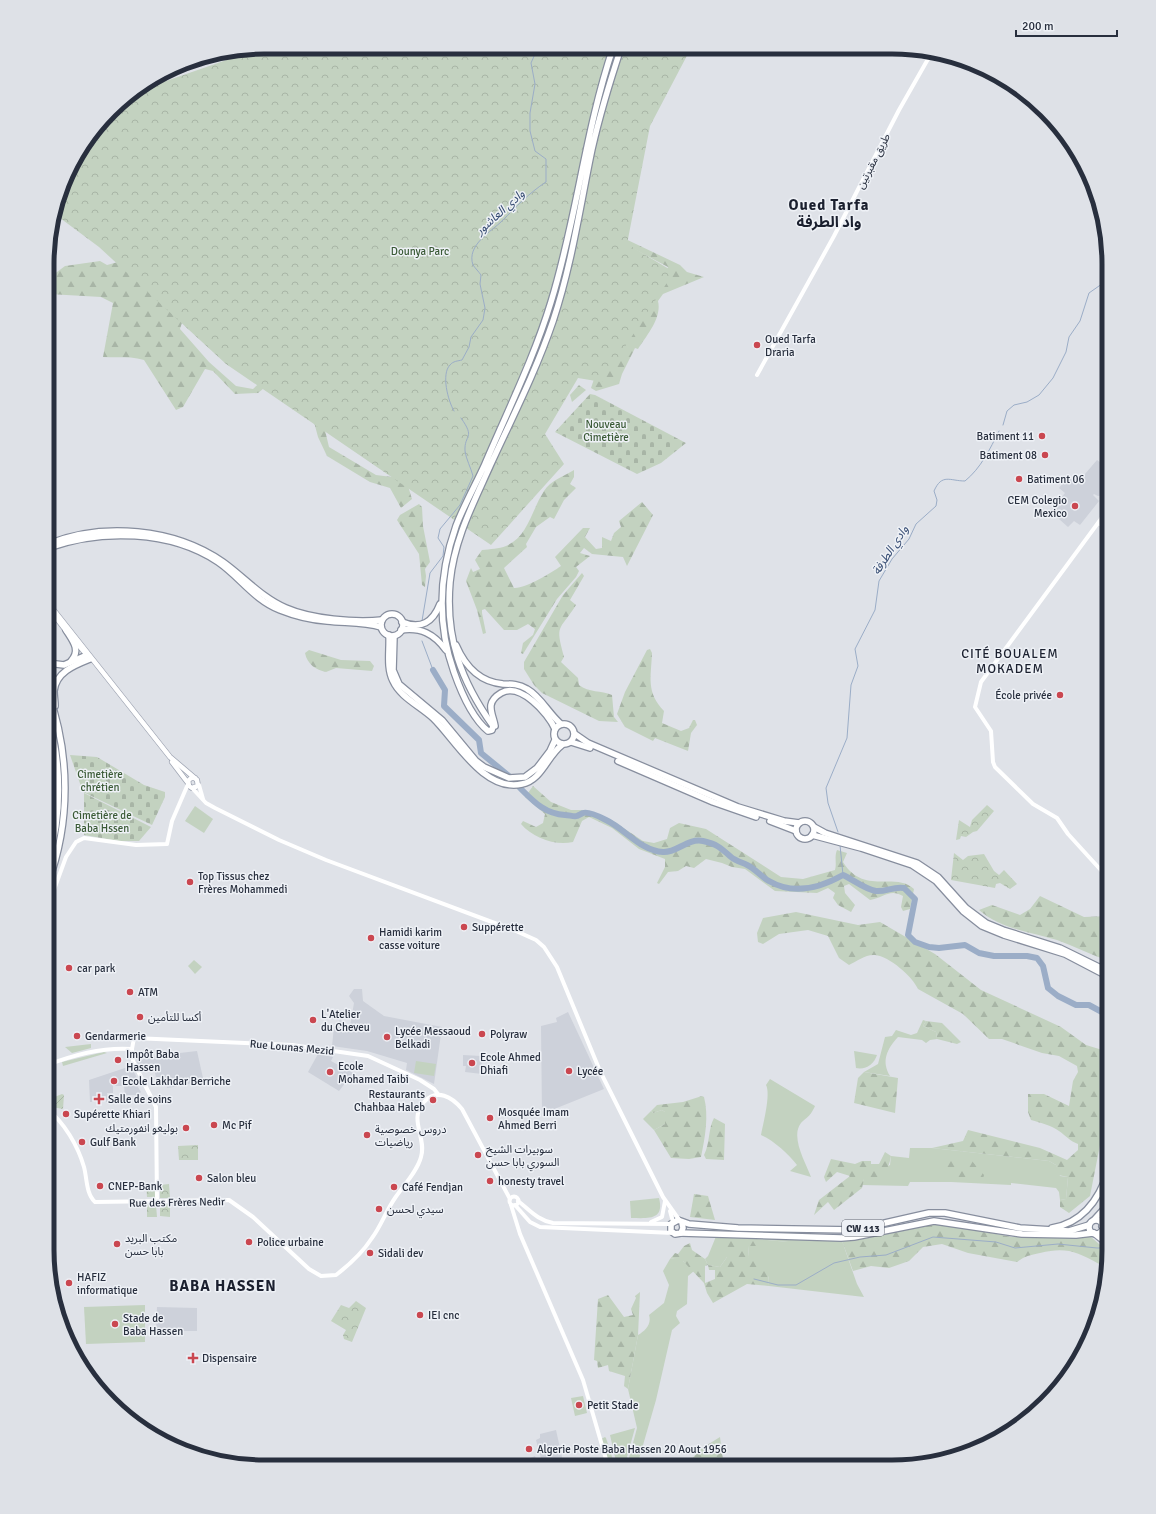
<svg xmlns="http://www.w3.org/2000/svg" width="1156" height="1514" font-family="Signika,'Noto Sans Arabic',sans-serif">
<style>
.built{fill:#cdd1da}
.grass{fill:#c3d2c0}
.forest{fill:url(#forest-firs);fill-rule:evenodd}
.cemetery{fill:url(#cemetery-stones)}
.park{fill:url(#park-crowns)}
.garden{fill:url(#garden-furrows)}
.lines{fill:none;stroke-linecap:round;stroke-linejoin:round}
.stream{stroke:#9badc7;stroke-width:1}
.river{stroke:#9badc7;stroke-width:6}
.primary-casing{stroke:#9fa5b3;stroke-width:6}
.highway-casing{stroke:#878e9e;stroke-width:8}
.secondary{stroke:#fff;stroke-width:4}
.primary{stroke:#fff;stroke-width:4.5}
.highway{stroke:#fff;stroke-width:5.5}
.poi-dot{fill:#ca4750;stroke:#eef1f6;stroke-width:1.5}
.labels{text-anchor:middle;stroke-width:3;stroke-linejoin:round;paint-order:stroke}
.shield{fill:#eef1f6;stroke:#636975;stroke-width:1}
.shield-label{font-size:10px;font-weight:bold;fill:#282f3e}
.street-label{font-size:11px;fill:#282f3e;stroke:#eef1f6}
.park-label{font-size:11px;fill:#3a5a36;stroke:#eef1f6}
.poi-label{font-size:11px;fill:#282f3e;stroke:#eef1f6;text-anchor:start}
.water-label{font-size:12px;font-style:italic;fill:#344a71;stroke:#eef1f6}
.quarter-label{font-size:13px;letter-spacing:1px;fill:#1b202f;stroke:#eef1f6}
.district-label{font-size:15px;font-weight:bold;letter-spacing:1px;fill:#1b202f;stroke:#eef1f6}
.rim{fill:none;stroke:#282f3e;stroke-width:5}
</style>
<defs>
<pattern id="forest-firs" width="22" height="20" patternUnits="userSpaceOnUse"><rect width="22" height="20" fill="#c3d2c0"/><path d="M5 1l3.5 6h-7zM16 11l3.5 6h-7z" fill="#a8b5a6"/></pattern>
<pattern id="cemetery-stones" width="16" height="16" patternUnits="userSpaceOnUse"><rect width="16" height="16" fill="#c3d2c0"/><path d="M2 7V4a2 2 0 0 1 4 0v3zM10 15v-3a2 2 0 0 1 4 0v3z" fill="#a8b5a6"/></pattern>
<pattern id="park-crowns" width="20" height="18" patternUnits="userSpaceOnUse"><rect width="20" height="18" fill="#c3d2c0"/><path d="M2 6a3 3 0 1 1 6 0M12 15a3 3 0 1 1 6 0" fill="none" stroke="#a8b5a6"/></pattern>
<pattern id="garden-furrows" width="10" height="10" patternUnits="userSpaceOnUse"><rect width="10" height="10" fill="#c3d2c0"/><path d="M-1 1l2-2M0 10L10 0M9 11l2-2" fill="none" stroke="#a8b5a6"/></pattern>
</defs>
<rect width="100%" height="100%" fill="#dfe2e8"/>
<g class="built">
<path d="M1097 460 1109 469V489L1104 495 1098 496 1094 494 1093 495 1099 501 1080 525 1074 521 1068 527 1050 511 1065 493 1059 488 1068 477 1076 482 1079 481Z"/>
<path d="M354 989H362L363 1001 384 1016 442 1027 434 1084 406 1070 407 1063 367 1051 332 1046 334 1027 340 1020 350 1026 354 1003 349 996Z"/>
<path d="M568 1012 604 1089 542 1114 541 1026 557 1022 556 1018Z"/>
<path d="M197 1051 203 1078 186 1085 167 1088 164 1077H156L153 1065 138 1066 136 1058Z"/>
<path d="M318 1054 333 1057 331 1061 353 1073 339 1091 308 1072Z"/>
<path d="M463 1055 481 1056 482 1066 479 1069H482V1074L465 1072 466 1066H463Z"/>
<path d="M131 1066 139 1082 136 1084 141 1092 138 1095H125L124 1086H113V1093H107L108 1102H90L89 1080Z"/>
<path d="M157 1307 197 1308V1331H156Z"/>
<path d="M556 1430 564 1466H543L536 1440 540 1438V1434Z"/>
<path d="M535 1456 538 1466H511L526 1460Z"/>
</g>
<g class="grass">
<path d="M195 806 213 819 204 833 185 821Z"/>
<path d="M194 960 202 967 195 974 188 966Z"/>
<path d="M923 1020 926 1021 923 1026 936 1032 937 1039 930 1040 926 1043 922 1040 898 1037C887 1049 881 1061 890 1076L864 1072 878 1064 885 1037 892 1036 896 1030 911 1035 917 1033Z"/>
<path d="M91 1044V1048L72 1053 65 1047Z"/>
<path d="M854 1051 877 1055C874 1064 866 1070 856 1068Z"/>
<path d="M104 1052 107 1053 63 1066 62 1062Z"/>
<path d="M416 1061 436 1064 434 1076 414 1073Z"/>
<path d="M770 1079 815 1106C810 1117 808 1116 801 1123 790 1137 806 1163 811 1177L790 1171 797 1165C789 1154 773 1140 761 1135 763 1124 771 1094 766 1085Z"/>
<path d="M662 1110 665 1112V1124L654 1130 643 1119 651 1111 653 1113Z"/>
<path d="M910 1148H932L1049 1161 1056 1165 1060 1176 1068 1177 1066 1199 1060 1200 1059 1192 1056 1188 1011 1183V1185L951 1182H910L908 1186 862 1185 864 1179 890 1165 891 1156 909 1158Z"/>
<path d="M659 1198C665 1221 647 1218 631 1218L630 1201Z"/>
<path d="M717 1234H727V1257L720 1267 708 1265 705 1259 708 1256Z"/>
<path d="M788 1236 841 1238 857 1284 864 1297 769 1286V1277L748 1257 749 1246 757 1239 788 1242Z"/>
<path d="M675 1258 683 1261 694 1271 688 1276 687 1304 677 1311 676 1316 680 1323 672 1330 656 1400 637 1466H634L629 1458 637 1428 628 1389 638 1335C645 1331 652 1324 649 1315L664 1303 669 1285 663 1271 670 1259Z"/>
<path d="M145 1305V1342L86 1344 84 1307Z"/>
<path d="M583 1396 587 1413 575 1416 571 1398Z"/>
<path d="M635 1428 627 1457 633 1466H617L610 1435Z"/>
<path d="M605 1437 606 1438 615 1466H610L601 1439Z"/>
<path d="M927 1457V1462L893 1467H837V1465Z"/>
</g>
<g class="forest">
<path d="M227 202 234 223 235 250C217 255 218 263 218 279L186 310 180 329 209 362 236 386 253 389 271 372 285 383 301 392 316 407 324 426 329 447 376 475 400 478 408 486 412 499 401 508 390 488 370 482 327 456 318 437 310 407 295 394 274 380 258 393 235 394 213 371 205 369 183 407 176 410 144 360C131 356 117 358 103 357L113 303 101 297 49 294V278L65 266 100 261 107 265 129 259 149 267 187 291 199 282V265L183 254 185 251 201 253Z"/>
<path d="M615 234 680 265 687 272 704 277 663 294 658 301C662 318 647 335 638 349L635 348 622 374 619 384 596 391 591 388 598 367 666 273 668 267 621 242Z"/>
<path d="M579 385 586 390 572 402 570 395Z"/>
<path d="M574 470V477L570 484 576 488 564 500 554 519 550 517 536 527 526 544 527 547 504 568 514 588C525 589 551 573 561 566L555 557 583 528H590L585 537 596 549 602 548V537L611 541 614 533 621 527 619 521 642 502 653 515 627 566 623 557 592 554 584 548 580 553 590 556 576 567 579 571 576 577 557 599 523 654 521 653 523 643 533 635 535 629 528 624 517 630H504L485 609 482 610V613L486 633 483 634 477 610 466 581 471 568 473 572 480 569 475 560 482 550C490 549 499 549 506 546 528 537 532 509 544 491 550 481 564 476 574 470Z"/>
<path d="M419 504 422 507 423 526 430 562 425 569 426 576 425 587 422 585 419 554 397 520 400 515Z"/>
<path d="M582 573 584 576 570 600 576 605C559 632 555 623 564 657L561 662 578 678 579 685C589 693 601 690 612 695L614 717 618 722 599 721 542 693 534 685 524 669V662L563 595Z"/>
<path d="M650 649 652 653C651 678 646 692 664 711L662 723 681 731 689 728 693 720H695L697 725 691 733 688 751 655 738 653 741 625 727 617 714 625 692 647 650Z"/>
<path d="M309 650 341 660 370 661 374 666 372 671 336 668 326 672C316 670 307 664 305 653Z"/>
<path d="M533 786 551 802 571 810H583L610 819 643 841 654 843 667 839 670 828 679 823 706 829 781 877 803 879 835 870C837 863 834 857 837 850L847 853 843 862C864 896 895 871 914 889L910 909 903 911 901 907 903 896C890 888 883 898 870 900L849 884 844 886 845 893 855 905 851 912 838 905 833 898 835 893 828 888 817 893 775 891 745 869 732 867 722 863 706 859 694 868 686 866 678 871 668 872 659 884 657 883 665 867V859L639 849 612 828 589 817 582 821 573 842C555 846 533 838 521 824L523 821 536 827 543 823 545 814 525 797Z"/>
<path d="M1040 896 1084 917 1109 916V961C1091 955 1074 946 1057 940 1031 932 1001 929 979 910L992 905 1020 915 1030 909Z"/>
<path d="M796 912 858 925 880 922 935 954 981 990 1061 1027 1086 1045 1109 1052V1139L1100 1145 1090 1196 1069 1213 1060 1207V1200L1066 1199 1068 1177 1058 1175 1056 1165 1049 1161 932 1148 963 1141 968 1130 1040 1148 1067 1160 1078 1150V1144C1070 1141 1066 1136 1059 1131 1051 1125 1041 1123 1031 1120L1028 1112V1094H1044L1069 1106 1073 1081 1078 1072 1077 1066 1059 1056 1042 1053 1002 1039H989L963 1014 918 989C913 977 889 956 875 955 866 954 857 961 849 965L839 958 828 936 808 930 779 934 763 944 758 942 757 933 763 918Z"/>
<path d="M926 1021 942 1023 961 1042 957 1044 937 1039 936 1032 923 1026Z"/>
<path d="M864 1072 898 1078 895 1113 854 1103 858 1078Z"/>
<path d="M702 1096 704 1097C709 1116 705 1138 701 1157L689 1159 671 1158 654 1130 665 1124V1112L662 1110 653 1113 651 1111 657 1105 683 1102Z"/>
<path d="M714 1118 725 1124 724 1160 706 1159 704 1155C710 1143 708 1129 714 1118Z"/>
<path d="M885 1152 891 1156C889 1170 883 1175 870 1181L864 1179 862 1188 834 1210 828 1202 814 1215 819 1200 850 1176 837 1172 826 1182 824 1177 831 1159 855 1164 862 1161H871V1164H879Z"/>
<path d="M950 1159 972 1161 984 1175 983 1179 946 1176 944 1171Z"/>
<path d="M694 1194 708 1196 715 1220 690 1217Z"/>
<path d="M934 1222 1012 1237H1091L1107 1251 1099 1264C1076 1251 1065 1247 1040 1253 1030 1255 1025 1256 1017 1262L968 1253 942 1244 923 1247 909 1261 889 1268 871 1266 853 1271 842 1241Z"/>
<path d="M727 1234 788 1236V1242L757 1239 756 1246H749L748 1257 768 1260 769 1286 747 1284 713 1303 707 1293 704 1283 683 1261 679 1263 675 1258 670 1259 675 1253 678 1254 684 1246 690 1243 692 1250 705 1259 708 1265 720 1267 727 1257ZM708 1265 709 1270H715V1279L705 1283V1266Z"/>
<path d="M640 1292 638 1335 628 1389 624 1386 625 1376 609 1371 608 1365 598 1368 597 1361 594 1360 598 1299 608 1295 624 1317 633 1315 631 1309 636 1298 635 1296Z"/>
<path d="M720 1437 724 1467 706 1466 692 1459 699 1450Z"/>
</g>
<g class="cemetery">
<path d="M590 394 595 395 686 443 661 463 637 474 555 432Z"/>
<path d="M70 755 97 757 144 785 165 792V797L152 825 83 792Z"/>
<path d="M84 793 151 827 139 841H119L84 835Z"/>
</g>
<g class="park">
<path d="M264 47 691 48 650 126 627 244 674 272 602 382 578 378 545 434 564 464 491 545 226 364 99 247 56 215 76 156 121 101 143 89Z"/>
<path d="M987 805 994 811 977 831 973 832 966 837 961 836 960 839 956 840 959 820 970 827 972 820Z"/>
<path d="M954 853 963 860 968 856 984 854 994 871 999 875 1004 870 1017 884 1010 889 1000 883 996 884 995 888 951 880Z"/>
<path d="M198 1145V1160H179L178 1146Z"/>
<path d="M146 1183H156V1197H147Z"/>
<path d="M169 1184 170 1198H160V1185Z"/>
<path d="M147 1204 156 1205 157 1217H147Z"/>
<path d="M160 1204H170V1217L160 1216Z"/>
<path d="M356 1301 366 1308 352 1342 344 1339 343 1335 346 1330 331 1321 341 1305 349 1308Z"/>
</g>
<path class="garden" d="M62 1094 64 1095 63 1109 52 1107 47 1102V1100Z"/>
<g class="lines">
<g class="stream">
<path d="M454 411C448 401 441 374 450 365 453 361 458 361 462 360L469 347 471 337 483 320 485 308 480 284 481 275C479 272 475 268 473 265 466 245 492 231 502 221 516 207 529 193 546 182V159L535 151 530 131V113L535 84 531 63 535 54 542 48"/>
<path d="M1003 425 1007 411 1014 405 1027 402 1039 395 1053 378 1066 352 1069 337 1080 321 1089 293 1109 279"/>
<path d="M422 621 430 573 443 556 444 547 438 538 440 529 460 505 473 476C471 468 466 459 465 451 464 434 476 439 461 418"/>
<path d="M422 641 433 670"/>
<path d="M838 832 828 803 826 788 847 738 851 685 858 666 855 649 875 610 879 581 892 559 909 539 916 524 936 506 937 500 934 491C942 473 950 481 965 481 981 468 990 449 999 431"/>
<path d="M840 845 843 875"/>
<path d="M754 1279 778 1285H796L834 1263 860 1257 886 1255 933 1237 996 1242 1015 1248 1058 1244 1097 1248H1109"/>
</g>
<g class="river">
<path d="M433 670 445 690 444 706 479 740 481 753 509 776"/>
<path d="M520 788C534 802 545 814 565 815 569 815 574 817 577 816 579 815 581 814 583 813 589 811 600 817 606 820 625 829 641 851 663 852 677 853 687 838 703 841 717 844 721 848 731 857 737 862 746 863 752 868 758 872 763 878 769 881 793 895 820 888 843 875 854 880 864 889 876 891 886 892 894 886 904 888L915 899 908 935 915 942 929 947 939 948 965 945 979 953 994 956H1027L1037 958 1043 966 1048 988 1058 996 1076 1005H1089L1109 1016"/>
</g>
<defs>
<g id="primary">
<path d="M48 603 170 757 197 780 198 786 192 788 189 786 188 781 191 778H195"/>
<path d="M51 611 67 632"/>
<path d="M73 639 87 655"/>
<path d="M172 762 188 783"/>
</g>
<g id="highway">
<path d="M613 48C585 131 577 218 551 302 534 358 508 410 485 464 476 484 464 505 456 526 439 574 437 624 454 672 461 692 472 718 488 731L492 730 493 726C461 681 445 638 450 582 454 540 473 504 490 466 512 418 536 371 553 321 572 264 580 206 592 149 600 114 610 81 621 48"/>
<path d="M48 544C103 522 174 528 223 562 244 577 262 598 286 608 311 619 356 623 382 620"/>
<path d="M48 548C101 529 170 530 218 562 240 577 254 600 280 610 295 616 311 620 327 621 345 623 364 622 381 627"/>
<circle cx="392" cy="625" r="11"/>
<path d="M402 622C421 630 433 622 440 604"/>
<path d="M66 630C73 641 81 650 71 661"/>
<path d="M401 630C421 627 434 634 446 650"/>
<path d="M389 635C390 650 386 667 393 681 400 697 420 706 433 718 455 739 484 793 522 784 542 780 547 756 562 745"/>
<path d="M394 636 393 670 399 684 442 720 476 761 484 767 509 778 525 777 537 768 550 751 555 740"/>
<path d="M456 645C465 666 479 682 503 684 512 684 519 684 527 689 541 697 549 714 561 724"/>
<path d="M48 663 64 665 87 655"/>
<path d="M55 706C55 701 54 696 54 691 56 672 75 665 90 659"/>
<circle cx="564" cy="734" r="10"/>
<path d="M495 726C494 719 490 712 491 705 492 699 496 696 501 693 520 682 548 713 555 729"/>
<path d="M575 734 588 743 738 807 784 821 799 823"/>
<path d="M571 742 590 748"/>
<path d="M618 761 713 802 756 817"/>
<path d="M770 821 796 831"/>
<circle cx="805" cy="830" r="9"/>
<path d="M814 827 825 833 917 863 938 877 966 908 986 923 1003 930 1060 948 1109 972"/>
<path d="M812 835 861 848 912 865 936 881 963 911 982 926 1004 935 1065 954 1109 977"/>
<path d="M48 862C62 815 62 764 48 717"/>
<path d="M48 883C71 821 70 754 48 692"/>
<path d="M1094 1220 1104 1209 1109 1191"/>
<circle cx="1096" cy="1227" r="7"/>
<path d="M682 1223 683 1228 681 1233 675 1234 671 1231V1224L678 1220 689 1224 738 1228 854 1230 929 1213H945L1020 1228 1069 1231 1089 1225"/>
<path d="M1102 1226 1109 1210"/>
<path d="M1052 1228C1083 1223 1100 1198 1109 1169"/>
<path d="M681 1233 841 1238 854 1237 934 1221 1022 1234 1076 1235 1093 1233"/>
<path d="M1094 1233 1109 1245"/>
</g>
</defs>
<use href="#primary" class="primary-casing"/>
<use href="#highway" class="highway-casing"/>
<g class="secondary">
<path d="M757 375 834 236 899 110 932 52"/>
<path d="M1100 524 1109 514"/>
<path d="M199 785 203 799"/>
<path d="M193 789 206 803 215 808 279 840 326 860 516 931 536 940 544 947 557 967 600 1071 663 1197 680 1221"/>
<path d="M1109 879 1068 834 1057 818 1033 804 995 767 993 762 991 731 975 707 981 682 1109 508"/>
<path d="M48 906 66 857 76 842 84 838 136 845 167 844 172 821 188 784"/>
<path d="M47 1065C73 1055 105 1047 132 1049"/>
<path d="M47 1109C64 1122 78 1146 84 1167 87 1178 86 1194 95 1202L229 1200 253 1217 309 1269 321 1276 336 1275C349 1265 363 1252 372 1238 381 1226 386 1211 395 1198 403 1186 417 1172 421 1157 427 1138 408 1119 424 1102 437 1088 452 1097 462 1109L510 1199"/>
<circle cx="514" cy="1201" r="4.5"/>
<path d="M518 1201C530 1210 537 1220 553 1223L671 1224"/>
<path d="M157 1202 156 1107 133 1061 132 1049 134 1038 292 1045 368 1056 420 1080 434 1089 438 1094"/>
<path d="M511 1205 520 1234 583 1380 608 1466"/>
<path d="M515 1205 530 1222 540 1227 673 1233"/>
<path d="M670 1211 673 1222"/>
<path d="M651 1222 662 1217 665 1201"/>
</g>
<use href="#primary" class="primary"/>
<use href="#highway" class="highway"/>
</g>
<g class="poi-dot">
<circle cx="757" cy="345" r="4"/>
<circle cx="1042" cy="436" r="4"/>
<circle cx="1045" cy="455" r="4"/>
<circle cx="1019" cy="479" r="4"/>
<circle cx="1075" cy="506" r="4"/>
<circle cx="1060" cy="695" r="4"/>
<circle cx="190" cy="882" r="4"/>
<circle cx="464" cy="927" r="4"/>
<circle cx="371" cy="938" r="4"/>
<circle cx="69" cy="968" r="4"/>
<circle cx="130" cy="992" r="4"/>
<circle cx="140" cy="1017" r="4"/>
<circle cx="313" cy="1020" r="4"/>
<circle cx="482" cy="1034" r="4"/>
<circle cx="77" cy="1036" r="4"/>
<circle cx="387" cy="1037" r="4"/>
<circle cx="118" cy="1060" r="4"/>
<circle cx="472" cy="1063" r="4"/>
<circle cx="569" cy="1071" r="4"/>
<circle cx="330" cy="1072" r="4"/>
<circle cx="114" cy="1081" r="4"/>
<path d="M97 1093h4v4h4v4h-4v4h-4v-4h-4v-4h4z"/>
<circle cx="433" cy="1100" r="4"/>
<circle cx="66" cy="1114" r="4"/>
<circle cx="490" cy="1118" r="4"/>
<circle cx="214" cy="1125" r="4"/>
<circle cx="186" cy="1128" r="4"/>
<circle cx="367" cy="1135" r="4"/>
<circle cx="82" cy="1142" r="4"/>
<circle cx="478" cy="1155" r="4"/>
<circle cx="199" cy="1178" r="4"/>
<circle cx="490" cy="1181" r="4"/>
<circle cx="100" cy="1186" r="4"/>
<circle cx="394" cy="1187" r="4"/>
<circle cx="379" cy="1209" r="4"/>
<circle cx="249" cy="1242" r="4"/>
<circle cx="117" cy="1244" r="4"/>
<circle cx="370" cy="1253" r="4"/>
<circle cx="69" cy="1283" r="4"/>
<circle cx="420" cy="1315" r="4"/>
<circle cx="115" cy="1324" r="4"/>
<path d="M191 1352h4v4h4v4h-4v4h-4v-4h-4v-4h4z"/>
<circle cx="579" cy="1405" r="4"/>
<circle cx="529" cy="1449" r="4"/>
</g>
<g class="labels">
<rect class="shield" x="842" y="1220" width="42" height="16" rx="3"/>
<g class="shield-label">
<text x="863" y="1232">CW 113</text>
</g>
<g class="street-label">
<text transform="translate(873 161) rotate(-63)" y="4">طريق مقبرتين</text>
<text transform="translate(292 1047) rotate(5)" y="4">Rue Lounas Mezid</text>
<text transform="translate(177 1202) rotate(-1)" y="4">Rue des Frères Nedir</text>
</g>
<g class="park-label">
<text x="420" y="255">Dounya Parc</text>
<text x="606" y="428">Nouveau<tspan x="606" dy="13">Cimetière</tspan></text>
<text x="100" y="778">Cimetière<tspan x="100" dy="13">chrétien</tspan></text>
<text x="102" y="819">Cimetière de<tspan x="102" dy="13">Baba Hssen</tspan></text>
</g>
<g class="poi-label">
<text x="765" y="343">Oued Tarfa<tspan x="765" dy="13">Draria</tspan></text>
<text x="1034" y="440" text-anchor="end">Batiment 11</text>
<text x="1037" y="459" text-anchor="end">Batiment 08</text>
<text x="1027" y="483">Batiment 06</text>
<text x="1067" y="504" text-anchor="end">CEM Colegio<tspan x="1067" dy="13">Mexico</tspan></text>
<text x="1052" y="699" text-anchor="end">École privée</text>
<text x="198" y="880">Top Tissus chez<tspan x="198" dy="13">Frères Mohammedi</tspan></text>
<text x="472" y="931">Suppérette</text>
<text x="379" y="936">Hamidi karim<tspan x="379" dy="13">casse voiture</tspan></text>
<text x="77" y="972">car park</text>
<text x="138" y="996">ATM</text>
<text x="321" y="1018">L'Atelier<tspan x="321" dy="13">du Cheveu</tspan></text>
<text x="148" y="1021">أكسا للتأمين</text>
<text x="395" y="1035">Lycée Messaoud<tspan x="395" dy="13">Belkadi</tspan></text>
<text x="490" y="1038">Polyraw</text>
<text x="85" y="1040">Gendarmerie</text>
<text x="126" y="1058">Impôt Baba<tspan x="126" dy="13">Hassen</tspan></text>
<text x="480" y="1061">Ecole Ahmed<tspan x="480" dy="13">Dhiafi</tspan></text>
<text x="338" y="1070">Ecole<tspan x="338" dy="13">Mohamed Taibi</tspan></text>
<text x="577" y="1075">Lycée</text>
<text x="122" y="1085">Ecole Lakhdar Berriche</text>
<text x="425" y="1098" text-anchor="end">Restaurants<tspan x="425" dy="13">Chahbaa Haleb</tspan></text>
<text x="108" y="1103">Salle de soins</text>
<text x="498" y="1116">Mosquée Imam<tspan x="498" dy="13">Ahmed Berri</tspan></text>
<text x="74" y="1118">Supérette Khiari</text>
<text x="222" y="1129">Mc Pif</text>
<text x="178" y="1132" text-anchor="end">بوليغو انفورمتيك</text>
<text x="375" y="1133">دروس خصوصية<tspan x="375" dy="13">رياضيات</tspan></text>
<text x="90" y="1146">Gulf Bank</text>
<text x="486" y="1153">سوبيرات الشيخ<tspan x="486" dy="13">السوري بابا حسن</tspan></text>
<text x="207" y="1182">Salon bleu</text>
<text x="498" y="1185">honesty travel</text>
<text x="108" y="1190">CNEP-Bank</text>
<text x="402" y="1191">Café Fendjan</text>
<text x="387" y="1213">سيدي لحسن</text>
<text x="125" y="1242">مكتب البريد<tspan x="125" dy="13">بابا حسن</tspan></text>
<text x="257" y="1246">Police urbaine</text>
<text x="378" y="1257">Sidali dev</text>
<text x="77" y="1281">HAFIZ<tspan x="77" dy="13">informatique</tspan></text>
<text x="428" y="1319">IEI cnc</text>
<text x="123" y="1322">Stade de<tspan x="123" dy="13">Baba Hassen</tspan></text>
<text x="202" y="1362">Dispensaire</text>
<text x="587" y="1409">Petit Stade</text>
<text x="537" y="1453">Algerie Poste Baba Hassen 20 Aout 1956</text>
</g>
<g class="water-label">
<text transform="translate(500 212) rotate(-42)" y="4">وادي العاشور</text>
<text transform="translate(890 550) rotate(-57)" y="4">وادي الطرفة</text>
</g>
<g class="quarter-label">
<text x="1010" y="658">CITÉ BOUALEM<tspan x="1010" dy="15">MOKADEM</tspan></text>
</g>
<g class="district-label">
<text x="829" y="210">Oued Tarfa<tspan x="829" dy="17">واد الطرفة</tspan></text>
<text x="223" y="1291">BABA HASSEN</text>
</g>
</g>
<path d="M0 0H1156V1514H0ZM264 54H892A210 210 0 0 1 1102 264V1250A210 210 0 0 1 892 1460H264A210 210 0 0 1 54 1250V264A210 210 0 0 1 264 54Z" fill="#dee1e7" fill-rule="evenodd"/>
<path class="rim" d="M264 54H892A210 210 0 0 1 1102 264V1250A210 210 0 0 1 892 1460H264A210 210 0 0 1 54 1250V264A210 210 0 0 1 264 54Z"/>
<path d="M1016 30v6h101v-6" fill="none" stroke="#282f3e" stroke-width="2"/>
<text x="1022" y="30" font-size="12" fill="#282f3e" stroke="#eef1f6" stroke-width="3" paint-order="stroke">200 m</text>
</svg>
